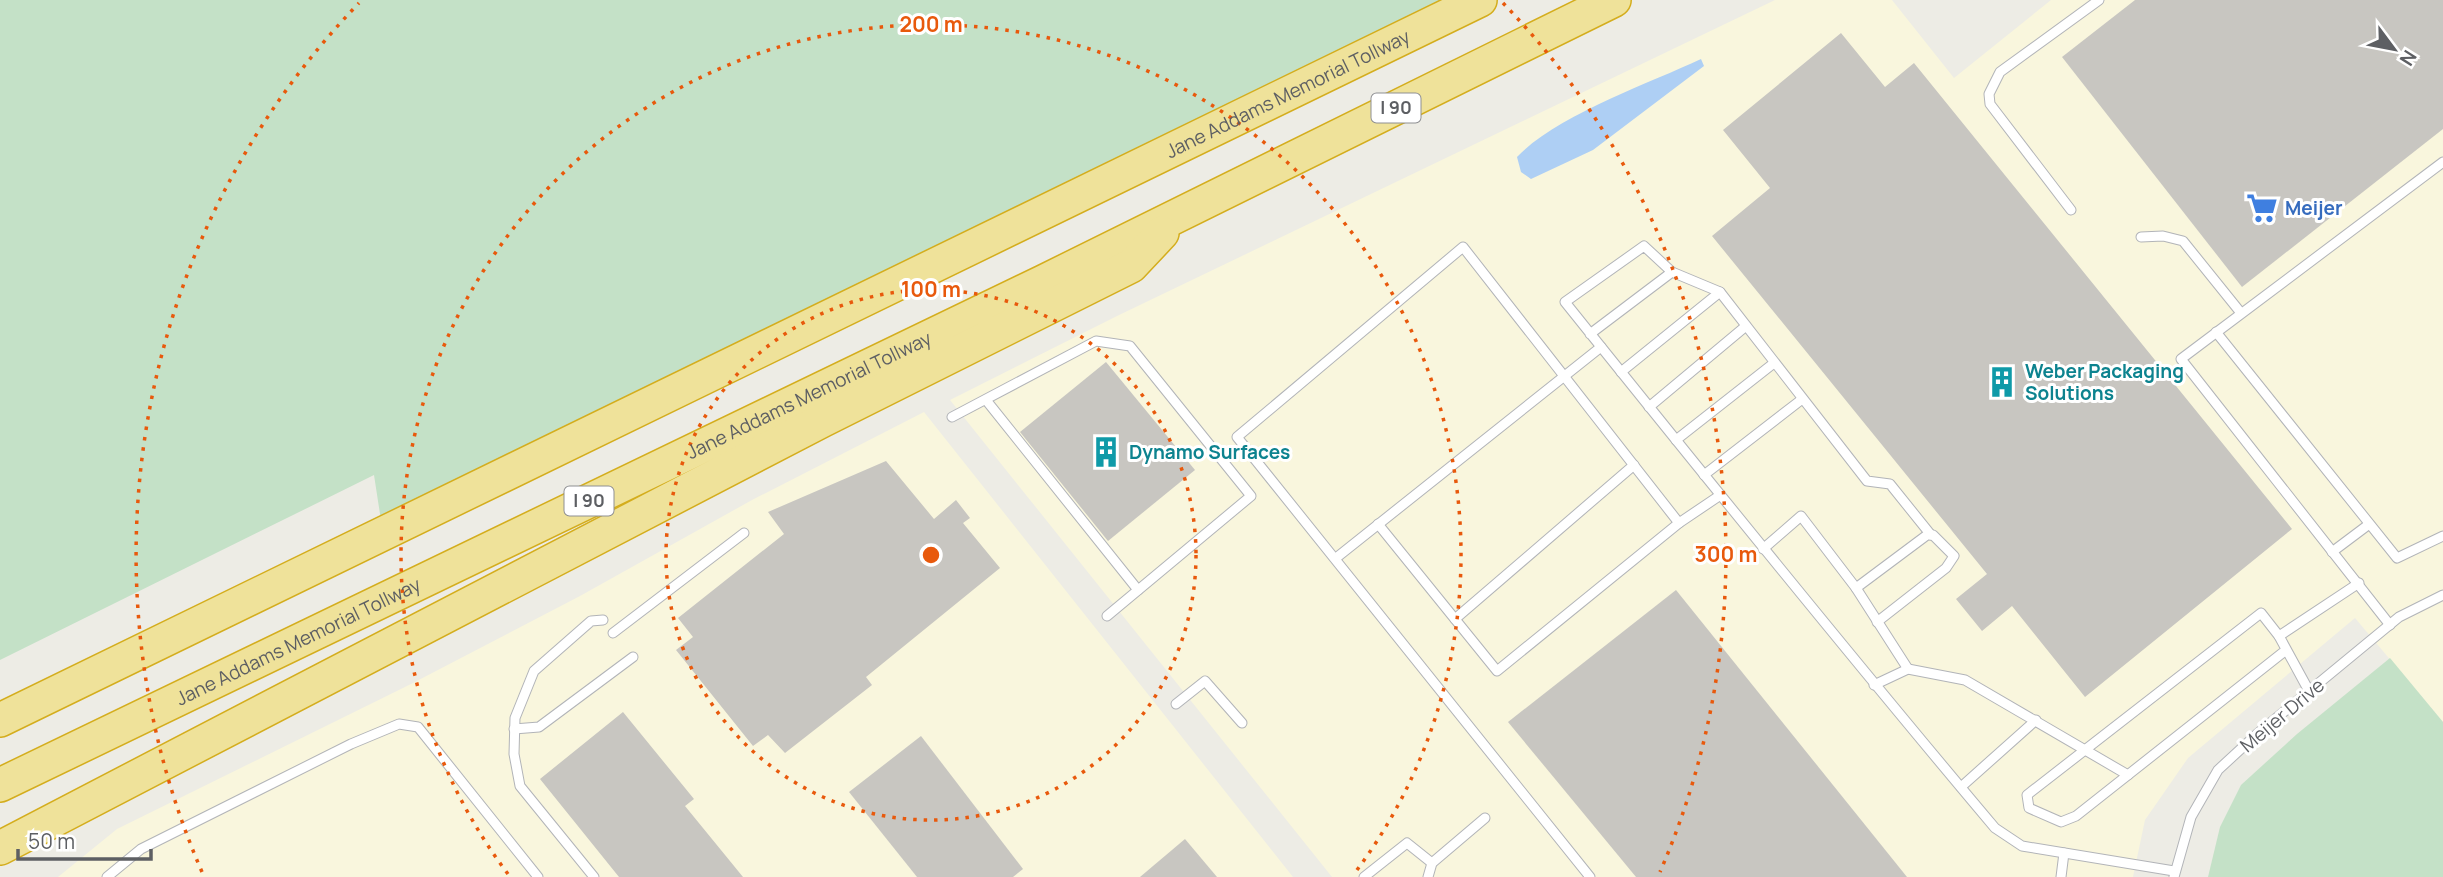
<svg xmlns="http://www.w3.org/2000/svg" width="2443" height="877" font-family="Manrope,sans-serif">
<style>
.commercial{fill:#f9f6dd}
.green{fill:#c4e1c7}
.water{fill:#aecff4}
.building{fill:#c8c6c1}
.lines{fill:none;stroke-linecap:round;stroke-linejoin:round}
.service-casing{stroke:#b2b4b8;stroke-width:11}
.motorway-casing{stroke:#d4ad1d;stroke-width:36}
.service{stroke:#fff;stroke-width:9}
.motorway{stroke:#efe29a;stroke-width:33}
.ring{fill:none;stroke:#e8590c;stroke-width:3.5;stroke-dasharray:3.5 7}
.labels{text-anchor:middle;stroke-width:6;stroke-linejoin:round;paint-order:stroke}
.shield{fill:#fff;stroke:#8e8f92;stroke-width:2}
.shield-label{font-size:18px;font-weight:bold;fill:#5d5f63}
.street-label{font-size:19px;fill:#5d5f63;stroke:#fff}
.shop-label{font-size:19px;font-weight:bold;fill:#366cbe;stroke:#fff;text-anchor:start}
.culture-label{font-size:19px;font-weight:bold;fill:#0d838f;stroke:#fff;text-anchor:start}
.centre{fill:#e8590c;stroke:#fff;stroke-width:3.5}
.ring-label{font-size:21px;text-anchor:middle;font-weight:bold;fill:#e8590c;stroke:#fff;stroke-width:6;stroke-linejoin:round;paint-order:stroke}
</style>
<rect width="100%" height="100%" fill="#edece5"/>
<g class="commercial">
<path d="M1775 0H1892L1954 78 2051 0H2443V722L2355 618 2188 758 2145 820 2133 877H1332L950 400 1117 316Z"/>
<path d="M924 412 1293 877H58L117 829 411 684 580 596 752 500Z"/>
</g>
<g class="green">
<path d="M0 0H1471L382 527 374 475 0 660Z"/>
<path d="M2390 658 2443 722V877H2208L2220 827 2241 785 2297 734Z"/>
</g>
<path class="water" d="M1701 59 1704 66 1593 150 1531 179 1521 172 1517 157C1557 115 1648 84 1701 59Z"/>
<g class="building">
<path d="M2135 0H2443V129L2242 287 2062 57Z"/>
<path d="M1841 33 1885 87 1914 63 2292 529 2085 697 2012 606 1982 631 1956 599 1987 574 1712 236 1770 188 1723 130Z"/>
<path d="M1106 362 1195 470 1108 541 1020 432Z"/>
<path d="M886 461 934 519 956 500 970 518 963 523 1000 568 866 677 872 685 785 753 768 735 753 746 676 650 693 637 678 618 784 534 768 512Z"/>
<path d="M1676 590 1907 877H1636L1508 722Z"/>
<path d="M623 712 694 799 685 806 743 877H619L540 779Z"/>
<path d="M921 736 1023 869 1013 877H917L849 792Z"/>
<path d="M1185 839 1217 877H1140Z"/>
</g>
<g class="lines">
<defs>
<g id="service">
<path d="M2071 210 1990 104 1989 94 2000 72 2099 0"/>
<path d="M2141 237 2163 236 2183 241 2241 313"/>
<path d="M1672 272 1720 292"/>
<path d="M2216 332 2397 558 2443 536"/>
<path d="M1590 334 1672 272 1644 246 1565 302C1707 479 1849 655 1995 828L2022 846 2174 871"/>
<path d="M1621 372 1720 292 1867 481 1890 484 1931 535"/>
<path d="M986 400 1138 590"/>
<path d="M1649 407 1746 326"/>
<path d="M952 417 1096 341 1130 346 1251 496 1107 616"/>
<path d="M1676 440 1774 363"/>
<path d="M1704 475 1801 400"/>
<path d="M1378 524 1497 671 1679 523 1719 496"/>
<path d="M1763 549 1801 516 1856 588 1908 669"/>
<path d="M2332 552 2368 525"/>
<path d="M1336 558 1601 347"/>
<path d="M1856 588 1927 535H1933L1954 556 1946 568 1877 622"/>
<path d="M1455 619 1634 465"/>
<path d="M2390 625 2181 359 2443 162"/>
<path d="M613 633 744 533"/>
<path d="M2279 636 2359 583"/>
<path d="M2286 650 2076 816 2061 822 2029 808 2027 795 2261 613 2279 636 2309 691"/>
<path d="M1874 685 1908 669 1965 680 2128 775"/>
<path d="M1176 704 1205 681 1242 723"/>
<path d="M514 729 539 727 633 657"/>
<path d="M1961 787 2036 720"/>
<path d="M107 877 141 849 351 744 399 724 418 727 538 877"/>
<path d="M594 877 520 786 514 754 515 718 534 671 591 621 603 620"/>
<path d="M1364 877 1407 843 1432 863"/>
<path d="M1428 877 1432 863 1485 818"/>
<path d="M1590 877 1237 437 1463 247 1679 523"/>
<path d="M2061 877 2064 853"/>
<path d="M2174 877 2191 817 2218 770 2257 734 2399 617 2443 595"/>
</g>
<g id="motorway">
<path id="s1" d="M0 720 1480 0"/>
<path id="s2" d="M0 785 1043 282 1614 0"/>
<path d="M0 848 823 420 1131 266 1162 233"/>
</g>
</defs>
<use href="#service" class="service-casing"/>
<use href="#motorway" class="motorway-casing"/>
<use href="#service" class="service"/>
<use href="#motorway" class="motorway"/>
</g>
<g class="ring">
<circle cx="931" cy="555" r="265"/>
<path d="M508 874A530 530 0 1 1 1354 874"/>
<path d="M202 872A795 795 0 0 1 359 3M1503 3A795 795 0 0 1 1660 872"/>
</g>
<defs>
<symbol id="supermarket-bare" viewBox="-9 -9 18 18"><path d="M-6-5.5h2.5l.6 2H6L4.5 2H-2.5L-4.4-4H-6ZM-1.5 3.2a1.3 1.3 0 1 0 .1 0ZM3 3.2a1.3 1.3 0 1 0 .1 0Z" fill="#3f7fe0" stroke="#fff" stroke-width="2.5" paint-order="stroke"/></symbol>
<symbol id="building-bare" viewBox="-9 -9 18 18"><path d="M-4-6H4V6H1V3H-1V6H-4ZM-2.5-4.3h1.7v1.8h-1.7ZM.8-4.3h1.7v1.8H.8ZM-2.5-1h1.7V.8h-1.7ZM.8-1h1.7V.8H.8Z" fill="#0f9aa8" stroke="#fff" stroke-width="2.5" paint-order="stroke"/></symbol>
</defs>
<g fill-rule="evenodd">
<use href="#supermarket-bare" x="2240" y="186" width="44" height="44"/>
<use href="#building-bare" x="1980" y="360" width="44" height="44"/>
<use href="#building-bare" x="1084" y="430" width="44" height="44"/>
</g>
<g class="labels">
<g class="shield">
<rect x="1371.5" y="93.5" width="49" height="29" rx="5"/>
<rect x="564.5" y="486.5" width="49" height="29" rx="5"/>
</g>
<g class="shield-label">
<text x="1396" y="114">I 90</text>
<text x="589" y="507">I 90</text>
</g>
<g class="street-label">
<text dy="7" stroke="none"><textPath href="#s1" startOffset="1432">Jane Addams Memorial Tollway</textPath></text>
<text dy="7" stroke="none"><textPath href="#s2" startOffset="898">Jane Addams Memorial Tollway</textPath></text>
<text dy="7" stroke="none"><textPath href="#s2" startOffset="331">Jane Addams Memorial Tollway</textPath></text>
<text transform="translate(2282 715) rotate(-40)" y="7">Meijer Drive</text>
</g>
<g class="shop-label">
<text x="2285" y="215">Meijer</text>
</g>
<g class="culture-label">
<text x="2025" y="378">Weber Packaging<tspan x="2025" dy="22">Solutions</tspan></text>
<text x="1129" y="459">Dynamo Surfaces</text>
</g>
</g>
<circle cx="931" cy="555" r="10" class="centre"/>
<g class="ring-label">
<text x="931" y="32">200 m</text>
<text x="931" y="297">100 m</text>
<text x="1726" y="562">300 m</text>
</g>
<g transform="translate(2394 49) rotate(122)" stroke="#ffffff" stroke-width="5" paint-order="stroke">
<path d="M0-5L12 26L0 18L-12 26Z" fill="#5d5f63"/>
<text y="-10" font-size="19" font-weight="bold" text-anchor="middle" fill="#5d5f63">N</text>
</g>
<path d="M18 849v10h133v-10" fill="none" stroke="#5d5f63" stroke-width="3.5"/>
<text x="28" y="849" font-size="21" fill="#5d5f63" stroke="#ffffff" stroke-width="5" paint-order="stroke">50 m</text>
</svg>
